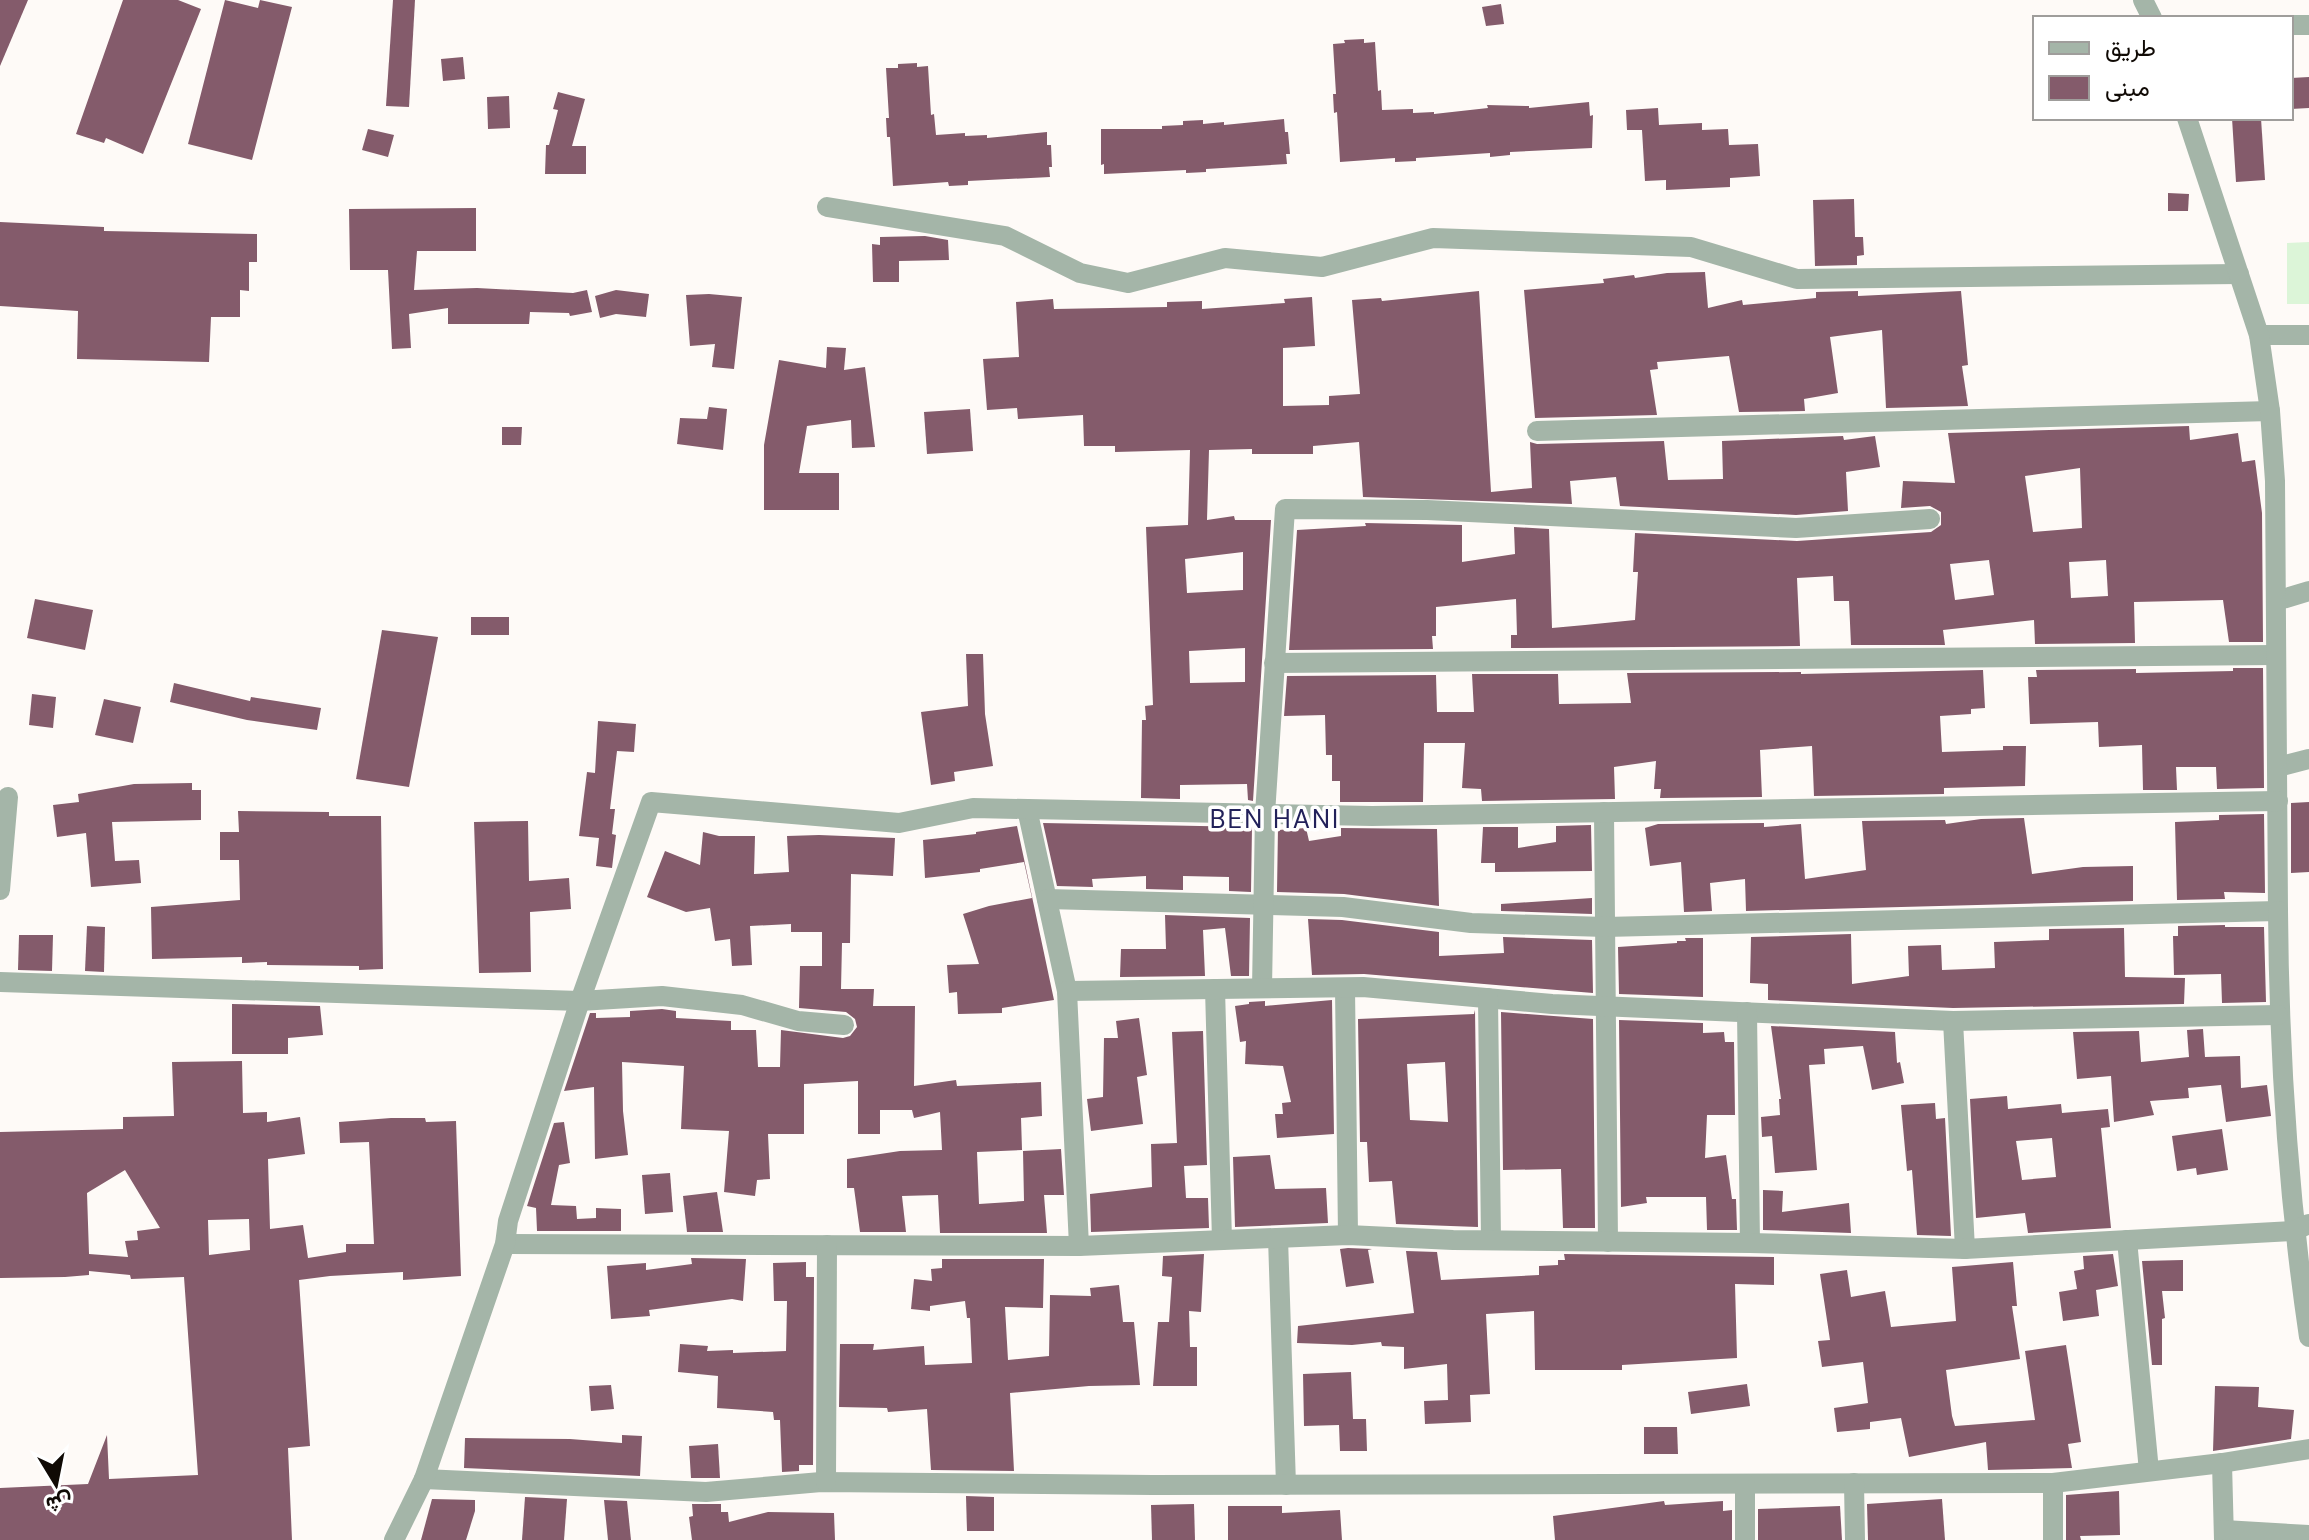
<svg xmlns="http://www.w3.org/2000/svg" width="2309" height="1540" font-family="'DM Sans',Vazirmatn,sans-serif">
<style>
.green{fill:#dcf5d8}
.building{fill:#845b6b;fill-rule:evenodd}
.lines{fill:none;stroke-linecap:round;stroke-linejoin:round}
.street{stroke:#a4b5a8;stroke-width:20}
.labels{text-anchor:middle;stroke-width:7;stroke-linejoin:round;paint-order:stroke}
.quarter-label{font-size:26px;letter-spacing:2px;fill:#22215a;stroke:#fff}
</style>
<rect width="100%" height="100%" fill="#fefaf7"/>
<path class="green" d="M2309 242V304H2287V243Z"/>
<g class="building">
<path d="M0 0H28L0 66Z"/>
<path d="M123 0H178L201 9 143 154 106 138 104 143 76 134Z"/>
<path d="M225 0 258 8 260 0 292 7 252 160 188 144Z"/>
<path d="M393 0H415L409 107 386 106Z"/>
<path d="M1501 4 1504 24 1486 26 1482 7Z"/>
<path d="M1364 39V43L1375 42 1378 91 1381 90 1382 110 1413 109V113L1434 112V114L1488 108 1487 105 1529 106V108L1589 102 1590 116 1593 115 1592 148 1510 152V155L1490 157V153L1416 158V161L1395 162V158L1340 162 1337 112 1334 113 1333 94H1336L1333 44 1345 43 1344 40Z"/>
<path d="M463 57 465 79 443 81 441 59Z"/>
<path d="M917 63V67L928 66 931 115 934 114 936 135 965 133V136L987 135V138L1047 132V145H1051L1052 167H1049L1050 177 968 181V185L949 186 948 182 893 186 890 137H887L886 118H889L886 68H898V64Z"/>
<path d="M2309 77V108L2291 109V78Z"/>
<path d="M558 92 585 99 572 146H586V174H545L546 145H549L558 110 553 109Z"/>
<path d="M509 96 510 128 488 129 487 97Z"/>
<path d="M1658 108 1659 125 1702 123V130L1728 129 1729 145 1758 144 1760 176 1730 178V187L1666 190V180L1645 181 1642 130H1627L1626 110Z"/>
<path d="M2232 118H2261L2265 180 2236 182Z"/>
<path d="M1284 119 1285 132H1288L1290 154H1286L1287 164 1206 169V172L1186 173V170L1104 174V164L1101 165V129H1162V126L1183 125V121L1203 120V124L1224 122V125Z"/>
<path d="M368 129 394 135 388 157 362 150Z"/>
<path d="M2168 193 2189 194 2188 211H2168Z"/>
<path d="M1854 199 1855 237H1863L1864 255 1857 256V265L1815 266 1813 200Z"/>
<path d="M476 208V251H417L414 290 477 288 573 293 587 290 592 312 570 316 569 313 530 312 529 324H448V308L409 314 411 348 392 349 388 270H350L349 209Z"/>
<path d="M0 222 104 227V231L257 234V262H249V291L240 290V317H211L209 362 77 359 78 311 0 306Z"/>
<path d="M925 236 948 240 949 260 899 261V282H873L872 244 880 245V237Z"/>
<path d="M1705 272 1708 308 1742 300 1743 305 1816 298V292L1858 291V296L1961 291 1968 365 1962 366 1968 406 1886 408 1882 330 1830 337 1838 393 1804 399 1805 411 1739 412 1729 356 1657 362 1658 369 1650 370 1657 415 1535 418 1524 290 1604 283 1603 279 1634 275 1635 278 1667 273Z"/>
<path d="M616 290 649 294 646 317 616 314 600 318 595 296Z"/>
<path d="M1479 291 1491 492 1532 488 1530 442 1537 444 1664 441 1668 480 1723 479 1722 441 1843 436 1844 440 1875 436 1880 467 1846 472 1848 511 1796 515 1620 506 1616 477 1570 481 1572 504 1363 497 1359 442 1313 446V454H1252V449L1209 450 1207 520 1234 516 1235 520H1271L1253 801 1248 800 1247 784 1180 785V799L1141 798 1142 720H1146L1145 706 1153 705 1146 527 1188 525 1190 450 1115 452V446H1084L1083 415 1018 419 1017 408 987 410 983 359 1019 357 1016 302 1053 299 1054 309 1167 307V302L1202 301V309L1285 303 1284 299 1312 297 1315 346 1283 348V406L1329 405V396L1360 394 1352 300 1381 298 1382 301ZM1243 552V590L1187 593 1185 559ZM1245 648V682L1190 683 1189 651Z"/>
<path d="M709 294 742 297 734 369 712 367 715 344 690 346 686 295Z"/>
<path d="M827 347 846 348 844 370 865 367 875 447 852 448 851 420 807 426 799 473H839V510H764V445L779 360 826 368Z"/>
<path d="M709 407 727 409 723 450 677 444 680 418 707 419Z"/>
<path d="M970 409 973 451 927 454 924 412Z"/>
<path d="M2189 426 2190 440 2238 433 2242 462 2255 460 2262 513 2263 642H2229L2223 600 2134 602 2135 643 2035 644 2034 620 1943 630 1945 645H1851L1849 601H1834L1833 576 1797 578 1800 646 1511 648V635H1517L1516 599 1436 607V636H1432L1433 649 1289 650 1297 530 1366 526 1365 523 1462 525V562L1515 554 1514 527 1549 529 1552 628 1585 625 1635 620 1638 572H1633L1635 533 1797 541 1931 532 1941 525V512L1930 506 1901 508 1903 481 1955 483 1948 433ZM2080 468 2082 528 2033 532 2025 476ZM1989 560 1994 595 1955 600 1950 564ZM2106 560 2108 596 2071 598 2069 562Z"/>
<path d="M502 427H522L521 445H502Z"/>
<path d="M35 599 93 610 85 650 27 638Z"/>
<rect x="471" y="617" width="38" height="18"/>
<path d="M382 630 438 637 409 787 356 779Z"/>
<path d="M966 654H983L985 714 993 766 954 772 955 781 931 785 921 712 968 706Z"/>
<path d="M2233 668H2263L2264 788 2217 789 2216 767H2176L2177 790H2143L2142 745 2099 747 2098 722 2030 724 2028 677H2037L2036 670 2136 669V673L2233 671Z"/>
<path d="M1983 670 1985 708 1971 709V714L1940 716 1942 752 2003 750V746H2026L2025 786 1944 788V794L1814 796 1812 746 1760 750 1762 797 1660 798 1661 789H1654L1656 761 1614 767 1615 799 1482 801 1481 789 1462 788 1465 743H1424L1423 802H1340V781H1332V755H1326L1325 715 1284 716 1287 676 1436 675 1437 712H1474L1472 674H1558L1559 704 1631 703 1627 673 1801 672V674Z"/>
<path d="M174 683 250 701 251 697 321 708 317 730 247 720 170 702Z"/>
<path d="M32 694 56 697 53 728 29 725Z"/>
<path d="M104 699 141 707 133 743 95 735Z"/>
<path d="M598 721 636 724 634 752 617 751 610 809H615L612 834 616 835 612 868 596 866 599 838 579 836 587 772 595 773Z"/>
<path d="M192 783V790H201V820L112 822 115 861 139 860 141 883 91 887 86 833 57 837 53 805 79 802 78 794 134 784Z"/>
<path d="M2309 802V872L2291 873V803Z"/>
<path d="M238 811 329 812V816H381L383 969 359 970V966L267 965V962L242 963V957L152 959 151 907 240 900 239 860H220V832H239Z"/>
<path d="M2264 814 2265 893 2224 892 2225 899 2177 900 2175 822 2219 820V815Z"/>
<path d="M2024 818 2032 874 2083 867 2133 866V901L1746 911 1745 879 1710 883 1712 911 1684 912 1681 862 1650 866 1645 828 1658 824 1764 823V827L1801 824 1805 879 1866 870 1862 821 1945 820 1946 824 1981 819Z"/>
<path d="M528 821 529 881 569 878 571 909 530 912 531 972 479 973 474 822Z"/>
<path d="M1043 823 1252 827 1251 892 1229 891V877L1183 876V890L1146 889V876L1092 879 1093 887 1057 886Z"/>
<path d="M1591 825 1592 871 1495 872V863H1481L1483 827H1518V848L1556 842V826Z"/>
<path d="M1017 826 1054 1000 1002 1008V1013L958 1014 957 992 949 993 947 965 979 964 963 914 989 906 1032 898 1024 862 980 869V872L925 878 923 840 976 834V832Z"/>
<path d="M1278 827V830L1306 828 1309 841 1341 836V828L1437 829 1439 906 1344 894 1277 892Z"/>
<path d="M703 832 719 836H755L754 874 789 872 787 836 819 835 895 838 893 876 851 874 850 943H842L841 989H874L873 1006H915L914 1086 956 1080 957 1086 1041 1082 1042 1116 1021 1118 1022 1150 977 1152 979 1204 1024 1201 1023 1151 1061 1149 1064 1195H1044L1047 1233H940L938 1195 902 1196 906 1232H860L854 1188H847V1159L900 1151 942 1150 940 1112 914 1118 912 1110H880V1134H858V1081L804 1084V1134H768L770 1179 757 1180 755 1196 724 1192 729 1131 681 1129 684 1066 622 1062 623 1111 628 1155 595 1159 594 1087 564 1091 590 1013H596V1018L630 1017V1011L662 1009 676 1011V1018L731 1021V1030H756L758 1067H780L781 1030 843 1038 850 1036 857 1027 855 1019 846 1012 799 1008 800 966H822V932H791V924L750 926 752 965 732 966 730 939 715 941 710 908 686 912 647 897 665 851 700 865Z"/>
<path d="M1592 898V914L1501 911V904Z"/>
<path d="M1165 915 1250 918 1249 976H1231L1225 928 1203 930 1205 976 1120 977 1121 949H1166Z"/>
<path d="M1308 919 1342 920 1439 932V956L1504 953 1503 937 1592 940 1593 993 1364 974 1312 975Z"/>
<path d="M2225 925V927H2264L2266 1002 2222 1003 2221 974 2174 975 2173 936H2178V926Z"/>
<path d="M87 926 105 927 104 972 85 971Z"/>
<path d="M2124 928 2125 977 2185 978 2184 1004 1953 1008 1768 1000V984L1750 983 1751 937 1851 934 1852 984 1909 976 1908 946 1941 945 1942 970 1995 968 1994 942 2049 940V929Z"/>
<path d="M19 935H53L52 971 18 970Z"/>
<path d="M1685 938H1703V997L1619 994 1618 947 1677 943V941H1686Z"/>
<path d="M1332 1000 1334 1134 1277 1138 1275 1114H1283L1282 1103 1291 1102 1283 1066 1245 1064 1246 1041 1240 1042 1235 1006 1249 1004V1002L1265 1001V1006Z"/>
<path d="M232 1004 320 1006 323 1035 288 1038V1054H232Z"/>
<path d="M1475 1010 1478 1227 1396 1224 1392 1181 1369 1182 1367 1142H1360L1358 1019 1474 1014ZM1445 1062 1448 1122 1410 1120 1407 1064Z"/>
<path d="M1501 1012 1593 1019 1595 1228H1563L1561 1169 1503 1170Z"/>
<path d="M1139 1018 1147 1075 1137 1077 1143 1124 1091 1131 1087 1099 1103 1097 1104 1038H1118L1116 1021Z"/>
<path d="M1619 1020 1703 1023V1033L1724 1032 1725 1042H1734L1735 1115H1707L1705 1158 1726 1155 1732 1199H1736L1737 1230H1707L1706 1197H1646L1647 1203 1621 1207Z"/>
<path d="M1771 1026 1895 1032 1897 1063 1900 1062 1904 1083 1872 1090 1863 1046 1824 1049 1825 1064 1809 1065 1817 1170 1775 1173 1772 1136 1762 1137 1761 1117 1780 1115 1779 1099H1781Z"/>
<path d="M2203 1029 2205 1057 2240 1056 2241 1088 2267 1085 2271 1116 2226 1122 2221 1085 2188 1088 2189 1098 2150 1101 2154 1115 2114 1122 2111 1076 2077 1079 2073 1032 2139 1031 2141 1062 2189 1057 2187 1030Z"/>
<path d="M1203 1031 1207 1165 1184 1166 1186 1198H1208L1209 1228 1091 1232 1090 1194 1152 1187 1151 1144 1177 1143 1172 1032Z"/>
<path d="M242 1061 243 1113 267 1112V1122L300 1117 305 1154 268 1159 270 1229 303 1225 308 1258 346 1252V1244H374L369 1142 340 1143 339 1122 391 1118H425L426 1122 456 1121 461 1276 403 1280V1272L330 1276 299 1280 310 1446 288 1448 292 1540H0V1488L88 1484 107 1435 109 1479 198 1475 184 1277 131 1279 130 1275 89 1271V1275L65 1277 0 1278V1132L123 1129V1117L174 1116 172 1062ZM125 1170 160 1228 137 1231 138 1240 125 1241 128 1257 89 1254 87 1193ZM249 1219 250 1250 209 1255 208 1220Z"/>
<path d="M2007 1096 2008 1109 2061 1104 2062 1113 2108 1109 2110 1127 2101 1128 2111 1228 2028 1233 2025 1213 1976 1218 1970 1099ZM2052 1138 2056 1177 2022 1180 2016 1141Z"/>
<path d="M1935 1103 1936 1119 1945 1118 1951 1236 1917 1235 1912 1170 1907 1171 1901 1105Z"/>
<path d="M564 1122 570 1163 559 1165 551 1205 576 1206 577 1219 596 1218V1208L621 1209V1231H537L536 1208 527 1206 554 1123Z"/>
<path d="M2222 1129 2228 1170 2197 1175 2196 1168 2177 1171 2172 1136Z"/>
<path d="M1270 1155 1275 1189 1326 1188 1328 1223 1235 1227 1233 1157Z"/>
<path d="M670 1173 673 1212 645 1214 642 1175Z"/>
<path d="M1763 1190 1783 1191 1782 1212 1849 1203 1851 1233 1763 1230Z"/>
<path d="M717 1192 723 1232H687L683 1196Z"/>
<path d="M1348 1248 1372 1249 1368 1250 1374 1283 1346 1287 1340 1249Z"/>
<path d="M1406 1251 1437 1252 1441 1280 1539 1275V1266L1558 1265V1260H1565L1564 1254 1774 1257V1285L1735 1284 1737 1358 1622 1365V1370H1535L1534 1311 1486 1314 1490 1394 1470 1395 1471 1422 1425 1424 1424 1401 1448 1400 1447 1364 1404 1369V1347L1382 1346 1381 1342 1352 1345 1297 1343 1298 1326 1414 1313Z"/>
<path d="M1204 1254 1201 1312 1189 1311 1190 1347H1197V1386H1153L1158 1322H1169L1172 1277 1162 1276 1163 1256Z"/>
<path d="M2113 1254 2118 1286 2096 1290 2099 1316 2063 1321 2059 1292 2077 1289 2074 1271 2084 1269 2083 1256Z"/>
<path d="M691 1258 746 1259 743 1301 732 1299 649 1310 650 1316 611 1319 607 1266 646 1263V1270L692 1264Z"/>
<path d="M942 1259H1044L1043 1308 1005 1307 1008 1360 1049 1356 1050 1295 1091 1296 1090 1288 1119 1285 1123 1322H1134L1140 1385 1089 1386 1010 1393 1014 1471 931 1470 927 1409 888 1412 887 1408 839 1407 840 1344H874L873 1350 924 1346 925 1365 972 1363 970 1318H967L965 1301 930 1306V1311L911 1309 914 1279 932 1281 931 1269 942 1268Z"/>
<path d="M2183 1260V1291H2162L2165 1318 2162 1319V1365H2152L2142 1261Z"/>
<path d="M806 1262V1277H814L813 1465H799V1471L782 1472 780 1420H774L773 1412 717 1408 718 1376 678 1372 680 1344 708 1346 707 1351 733 1350V1353L786 1351 787 1301H774L773 1263Z"/>
<path d="M2013 1262 2017 1306H2012L2020 1359 1946 1370 1952 1416 1955 1426 2035 1420 2025 1351 2066 1345 2081 1442 2068 1444 2072 1468 1988 1470 1986 1442 1909 1457 1901 1418 1870 1422V1429L1837 1432 1834 1408 1868 1403 1863 1362 1822 1367 1818 1341 1830 1340 1820 1274 1847 1270 1851 1297 1885 1291 1891 1327 1956 1321 1952 1267Z"/>
<path d="M1351 1372 1353 1419H1366L1367 1451H1340L1339 1425 1304 1426 1303 1374Z"/>
<path d="M1747 1384 1750 1406 1691 1414 1688 1392Z"/>
<path d="M611 1385 614 1409 591 1411 589 1386Z"/>
<path d="M2215 1386 2259 1387 2258 1407 2294 1410 2291 1439 2213 1451Z"/>
<path d="M1644 1427H1677L1678 1454H1644Z"/>
<path d="M622 1435 642 1436 640 1476 464 1468 465 1438 570 1439 622 1443Z"/>
<path d="M718 1444 720 1478H691L689 1446Z"/>
<path d="M2119 1491 2120 1535 2080 1536 2081 1540H2066V1495Z"/>
<path d="M966 1496 994 1497V1531H967Z"/>
<path d="M525 1497 567 1499 564 1540H522Z"/>
<path d="M432 1499 475 1500V1511L466 1540H421Z"/>
<path d="M1942 1499 1945 1540H1868L1867 1504Z"/>
<path d="M604 1500 627 1501 631 1540H608Z"/>
<path d="M1664 1501 1665 1505 1723 1501V1511L1732 1510V1540H1555L1553 1516Z"/>
<path d="M692 1504H721V1512H728L729 1522 768 1512 834 1513 835 1540H692L689 1517 693 1516Z"/>
<path d="M1194 1504 1195 1540H1152L1151 1505Z"/>
<path d="M1228 1506H1282V1513L1340 1510 1342 1540H1228Z"/>
<path d="M1840 1506 1842 1540H1758V1509Z"/>
</g>
<g class="lines">
<g class="street">
<path d="M2143 0 2152 18"/>
<path d="M2291 25H2309"/>
<path d="M827 207 1005 236 1080 273 1128 283 1225 258 1322 267 1433 238 1691 247 1797 279 2239 274"/>
<path d="M2259 335H2309"/>
<path d="M1537 431 2270 411"/>
<path d="M2276 601 2309 591"/>
<path d="M1274 663 2276 655"/>
<path d="M2278 767 2309 759"/>
<path d="M1027 809 1067 991 1079 1246"/>
<path d="M1604 812 1608 1242"/>
<path d="M0 890 8 797"/>
<path d="M1047 899 1343 907 1471 923 1605 927 2278 911 2275 481 2270 411 2259 335 2187 118"/>
<path d="M2278 911C2279 1054 2288 1196 2309 1337"/>
<path d="M0 982 580 1001 662 996 742 1005 798 1021 844 1025"/>
<path d="M1262 988 1265 814 1285 509 1427 510 1796 528 1930 519"/>
<path d="M1345 988 1348 1235"/>
<path d="M1215 989 1222 1240"/>
<path d="M1067 991 1363 987 1552 1004 1953 1021 2278 1015"/>
<path d="M1488 998 1491 1240"/>
<path d="M1747 1012 1750 1243"/>
<path d="M1953 1021 1965 1249"/>
<path d="M1278 1238 1286 1485"/>
<path d="M2127 1240 2149 1471"/>
<path d="M505 1244 1079 1246 1348 1235 1453 1240 1750 1243 1965 1249 2293 1231 2309 1224"/>
<path d="M2222 1463 2224 1540"/>
<path d="M424 1479 706 1492 821 1482 1153 1485 2053 1483 2222 1463 2309 1449"/>
<path d="M826 1482 827 1245"/>
<path d="M1854 1483 1855 1540"/>
<path d="M1745 1484V1540"/>
<path d="M2224 1530 2309 1535"/>
<path d="M394 1540 424 1479 505 1244 508 1221 580 1001 651 802 899 823 973 808 1372 816 2278 801"/>
<path d="M2053 1540V1483"/>
</g>
</g>
<g class="labels">
<g class="quarter-label">
<text x="1275" y="828">BEN HANI</text>
</g>
</g>
<rect x="2033" y="16" width="260" height="104" fill="#ffffff" stroke="#9f9d9b" stroke-width="2"/>
<rect x="2049" y="42" width="40" height="12" fill="#a4b5a8" stroke="#9f9d9b" stroke-width="2"/>
<text x="2105" y="56" font-size="24" fill="#100a05">طريق</text>
<rect x="2049" y="76" width="40" height="24" fill="#845b6b" stroke="#9f9d9b" stroke-width="2"/>
<text x="2105" y="96" font-size="24" fill="#100a05">مبنى</text>
<g transform="translate(56 1484) rotate(170)" stroke="#ffffff" stroke-width="6" paint-order="stroke">
<path d="M0-6L14 30L0 20L-14 30Z" fill="#100a05"/>
<text y="-12" font-size="22" font-weight="bold" text-anchor="middle" fill="#100a05">ش</text>
</g>
</svg>
